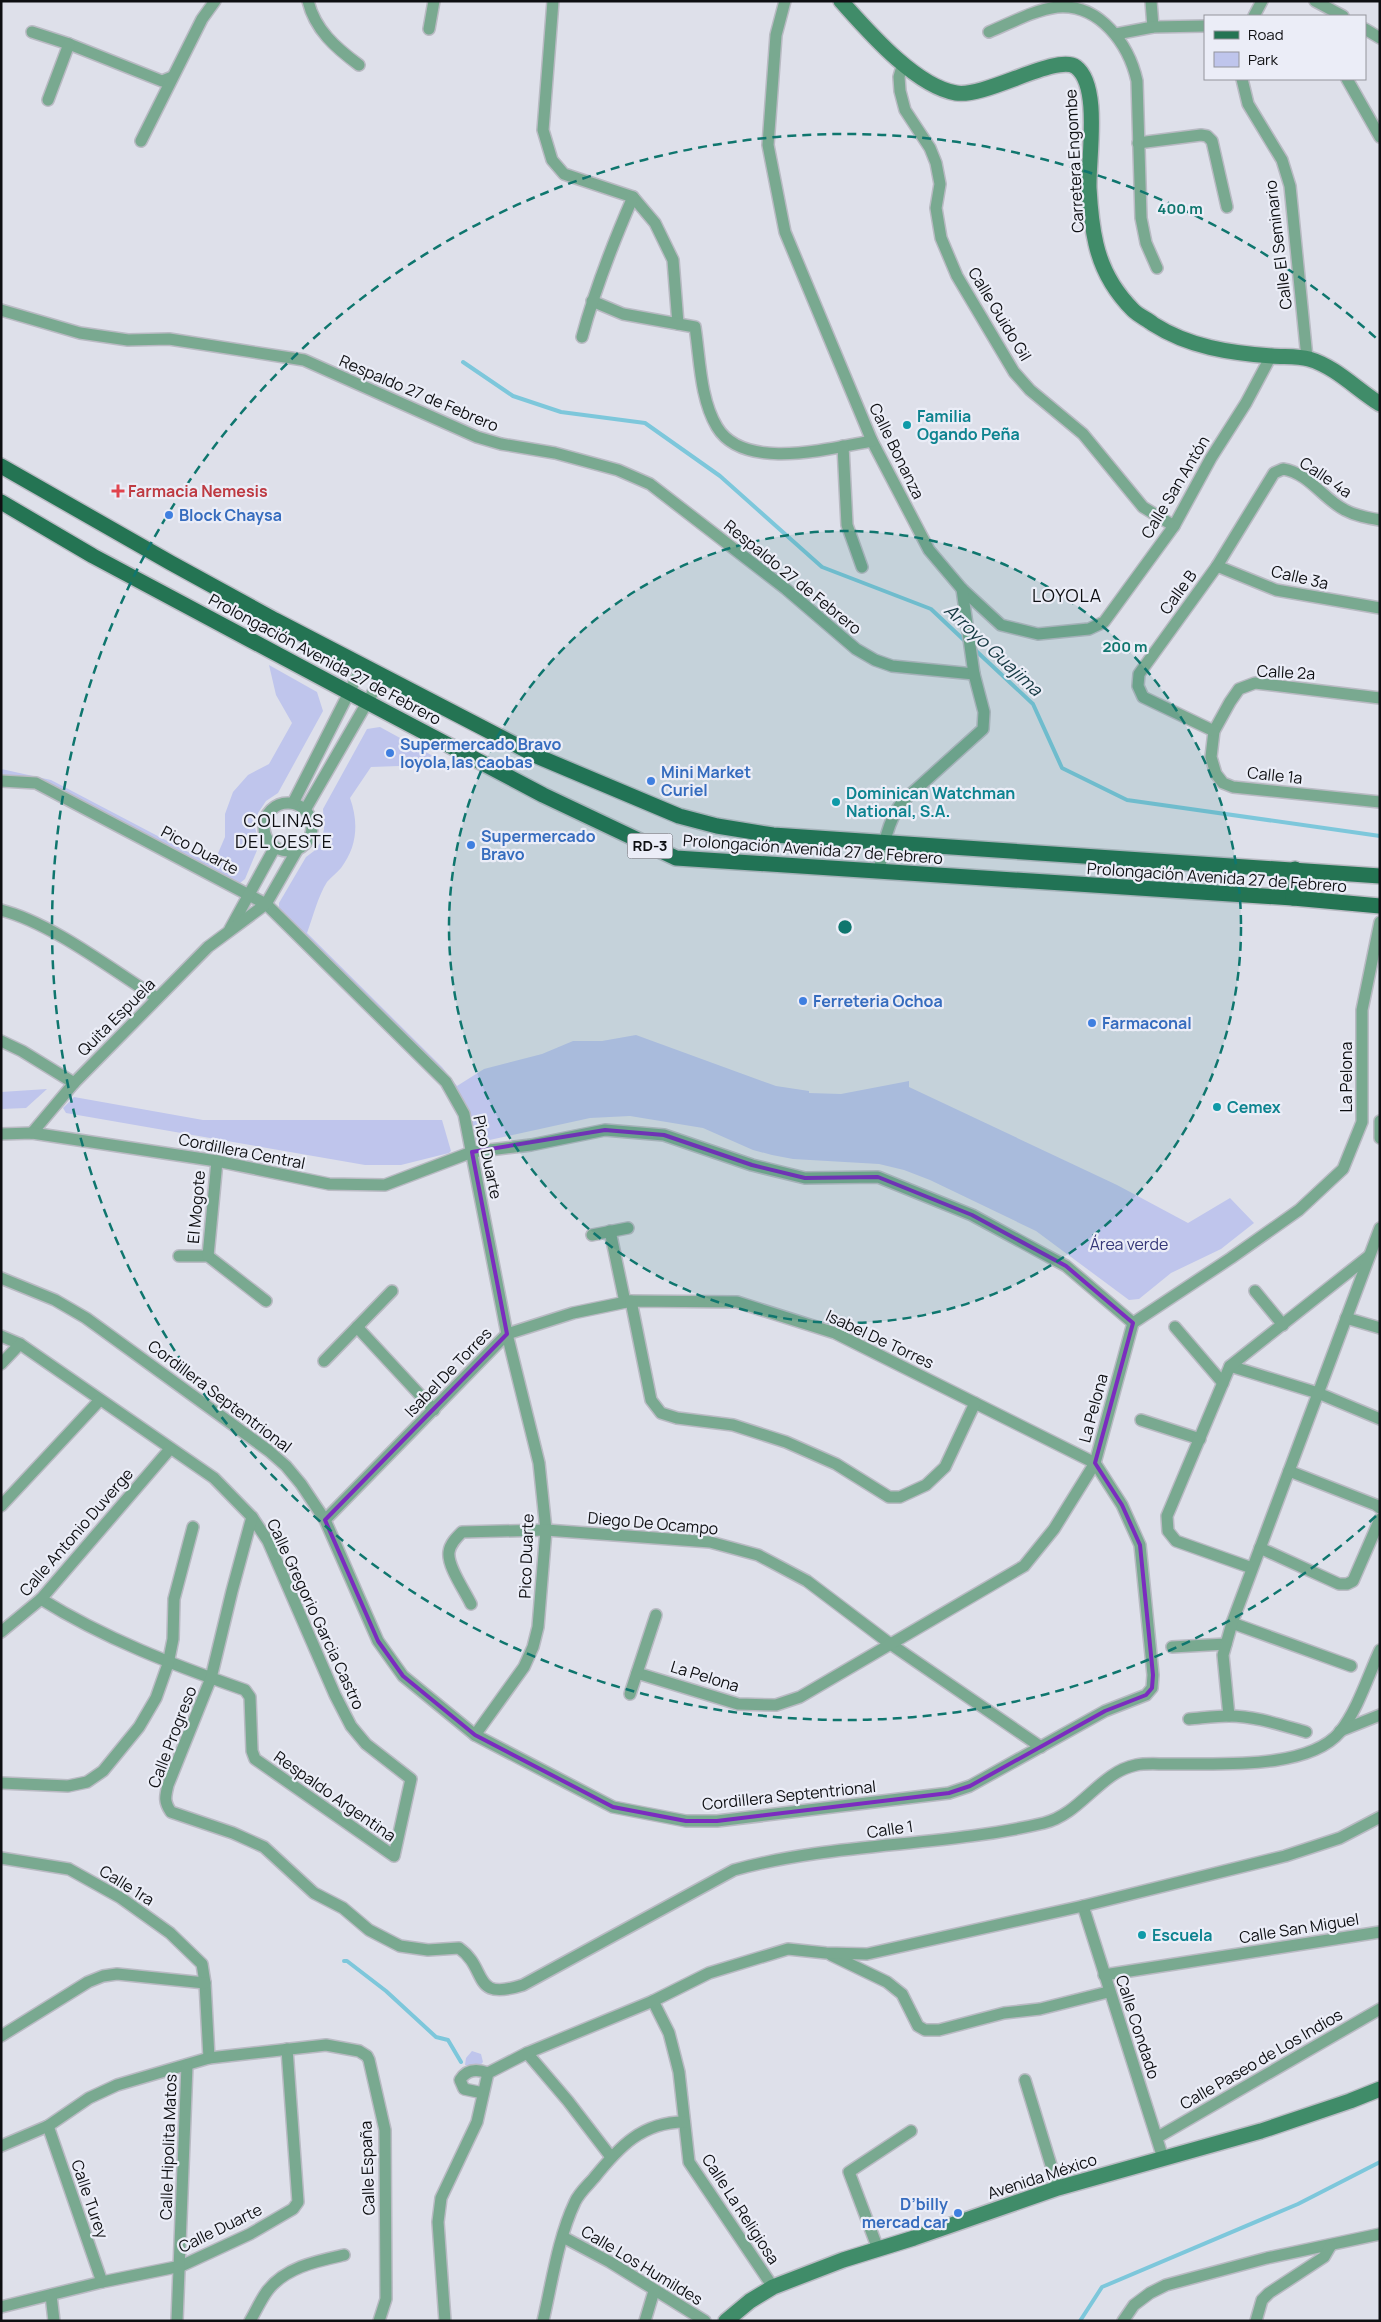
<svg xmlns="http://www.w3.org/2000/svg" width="1381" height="2322" font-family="Manrope,sans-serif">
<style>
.green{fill:#bfc5ec}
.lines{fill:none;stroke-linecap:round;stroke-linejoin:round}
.stream{stroke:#7dc7db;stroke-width:4}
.street-casing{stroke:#b9bac3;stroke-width:14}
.secondary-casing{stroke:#b9bac3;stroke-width:18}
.primary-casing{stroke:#b9bac3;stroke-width:18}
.street{stroke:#79a990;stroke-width:11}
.secondary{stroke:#408c69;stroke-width:15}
.primary{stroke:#247453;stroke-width:15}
.marked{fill:none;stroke:#7b2cbf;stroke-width:4;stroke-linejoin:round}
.ring{fill:none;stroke:#0f766e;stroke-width:2.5;stroke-dasharray:9 6}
.culture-dot{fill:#0f9aa8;stroke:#ebedf7;stroke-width:2}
.health-dot{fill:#e0444e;stroke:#ebedf7;stroke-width:2}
.shop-dot{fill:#3f7fe0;stroke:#ebedf7;stroke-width:2}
.labels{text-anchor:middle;stroke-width:4.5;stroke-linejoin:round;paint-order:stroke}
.shield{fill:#ebedf7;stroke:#505257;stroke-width:1}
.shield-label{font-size:15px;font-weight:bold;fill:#0e0f12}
.street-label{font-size:16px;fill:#0e0f12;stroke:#ebedf7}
.culture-label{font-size:16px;font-weight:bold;fill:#0d838f;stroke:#ebedf7;text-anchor:start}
.health-label{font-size:16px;font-weight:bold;fill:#be3a42;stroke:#ebedf7;text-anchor:start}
.shop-label{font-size:16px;font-weight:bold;fill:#366cbe;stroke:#ebedf7;text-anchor:start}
.park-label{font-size:16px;fill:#353777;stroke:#ebedf7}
.neighbourhood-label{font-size:18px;letter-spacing:1px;fill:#0e0f12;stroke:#ebedf7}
.water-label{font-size:18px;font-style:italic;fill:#153942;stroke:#ebedf7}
.centre{fill:#0f766e;stroke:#ebedf7;stroke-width:2.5}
.ring-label{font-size:15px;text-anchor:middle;font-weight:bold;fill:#0f766e;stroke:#ebedf7;stroke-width:4.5;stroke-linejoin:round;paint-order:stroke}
</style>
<rect width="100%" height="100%" fill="#dee0ea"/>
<g class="green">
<path d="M269 665 317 692 323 711 278 793 266 801 258 813 255 828 260 843 245 879 240 883 58 791 1 776V769L6 770 51 780 213 865 225 837V814L233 792 248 775 269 764 292 723 276 695Z"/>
<path d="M380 727 433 756 399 766 371 767 350 798C359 823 357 847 341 868 337 873 331 877 327 882 318 896 313 917 307 933L442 1067 457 1086 484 1069 542 1054 573 1041H602L636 1035 776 1086 809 1091V1093L841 1094 909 1081V1087L1117 1185 1188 1223 1230 1198 1254 1223 1221 1249 1171 1273 1139 1299 1129 1300 1036 1231 930 1180 904 1170 879 1164 793 1159 772 1155 753 1150 703 1128 630 1116 590 1118 476 1143 473 1141 459 1100 279 910V903L306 857 314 851 321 842 324 829 323 809 367 729Z"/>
<path d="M47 1089 26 1108 1 1109V1092Z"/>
<path d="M74 1097 203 1120H442L451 1151 449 1153 401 1165H365L66 1113 63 1108Z"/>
<path d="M472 2051 481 2054 483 2062 478 2068 465 2065 466 2058Z"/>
</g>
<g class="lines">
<g class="stream">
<path d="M463 362 513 396 561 412 645 423 720 476 822 567 931 609 966 642"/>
<path d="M973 648 1033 704 1062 768 1127 800 1380 836"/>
<path d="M344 1961H347L386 1991 436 2037 448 2040 461 2062"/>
<path d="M1080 2321 1102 2287 1298 2204 1380 2162"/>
</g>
<defs>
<g id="street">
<path d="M308 1C315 30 336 48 359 65"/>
<path d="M553 1 543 130 552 160 564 174 633 197 655 223 673 260 678 324"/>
<path d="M785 1 776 35 768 145 785 232 872 441 929 550 962 589 1001 625 1038 634 1089 629 1104 622 1174 526 1211 458 1246 403 1271 356"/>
<path d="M1151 1 1153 27"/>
<path d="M1315 1 1343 16"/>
<path d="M1254 16 1262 1"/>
<path d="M429 29 434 1"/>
<path d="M1365 29 1380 38"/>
<path d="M32 32 69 44 162 81 172 77"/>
<path d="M989 32C1011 23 1034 10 1057 7 1100 3 1129 45 1137 81L1141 218 1146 243 1157 268"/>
<path d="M1116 34 1153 27 1205 26"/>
<path d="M903 63 899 77 900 91 905 110 930 148 936 163 940 184 936 208 941 238 957 276 1014 372 1030 390 1083 434 1143 507 1174 526"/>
<path d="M1242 79 1248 104 1282 160 1290 186 1307 358"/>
<path d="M1347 79 1380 137"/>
<path d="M48 100 69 44"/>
<path d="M141 141 202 19 215 1"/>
<path d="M1138 143 1201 135 1207 136 1212 141 1227 207"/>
<path d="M592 301 623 314 695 327C700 359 700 399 717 427 744 472 831 448 872 441"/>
<path d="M1 310 80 333 128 340 169 339 304 360 477 437 501 444 555 453 618 470 650 484 786 589 856 649 875 660 892 666 974 674"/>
<path d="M582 337C595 289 613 243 633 197"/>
<path d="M843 446 847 525 862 567"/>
<path d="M1217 566 1276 590 1380 608"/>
<path d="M1380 698 1255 683 1239 689 1230 702 1214 731 1211 757 1216 774 1223 783 1233 787 1380 802"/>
<path d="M1214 731 1143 697 1138 686 1139 674 1217 566 1274 473 1283 469C1309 473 1323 499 1345 510 1356 516 1368 518 1380 520"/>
<path d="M1 781 36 783 266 904 446 1082 464 1114 507 1334 539 1463 546 1530 538 1627 533 1647 524 1667 475 1735"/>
<circle cx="288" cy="827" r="24"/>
<path d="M293 803 363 665"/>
<path d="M305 810 383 675"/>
<path d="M879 872C883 848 887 822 902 802L983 729 984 712 974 674 962 589"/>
<path d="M1 910C52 923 112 970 157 998"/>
<path d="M230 929 275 847"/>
<path d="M1 1041 22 1051 74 1083"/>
<path d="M1380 1121V1138"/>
<path d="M32 1133 74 1083 208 947 266 904 297 850"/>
<path d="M1 1134 32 1133 217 1161 329 1184 385 1185 472 1152 531 1145 605 1130 664 1135 752 1165 805 1178 878 1177 972 1215 1066 1266 1133 1323"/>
<path d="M610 1231 625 1302"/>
<path d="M592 1235 628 1228"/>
<path d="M179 1256H208L266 1301"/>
<path d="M208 1256 217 1161"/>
<path d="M1 1278 55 1300 86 1318 269 1451 286 1466 301 1484 325 1520 378 1641 403 1676 475 1735 613 1807 686 1821H717L949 1793 970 1786 1105 1711 1146 1695 1152 1688 1153 1675 1140 1545 1122 1505 1095 1463 835 1333 737 1302 631 1301 573 1313 507 1334 325 1520"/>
<path d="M1255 1291 1283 1325"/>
<path d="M631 1301 651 1400 661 1413 677 1418 733 1425 786 1442 836 1464 889 1497H900L926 1485 945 1467 975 1403"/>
<path d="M1346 1318 1380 1328"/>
<path d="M357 1327 434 1410"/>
<path d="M1175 1327 1223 1383"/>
<path d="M1 1336 20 1344 214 1478 252 1517 268 1541 335 1695 351 1726 366 1744 411 1779 394 1856 255 1759 252 1751 250 1697 245 1690C174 1665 105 1639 41 1599"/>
<path d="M324 1361 392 1291"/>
<path d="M1 1364 20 1344"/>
<path d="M1230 1366 1318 1393 1380 1419"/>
<path d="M1141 1420 1200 1439"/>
<path d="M1289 1471 1376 1505 1380 1508"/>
<path d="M1 1506 99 1401"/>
<path d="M252 1517 232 1591 211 1678 168 1785C165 1797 164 1802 171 1812L233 1833 264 1847 314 1893 343 1908 369 1930 400 1946 428 1950 459 1948C489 1969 470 2002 523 1985L734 1870C835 1842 943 1847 1044 1823 1081 1814 1100 1772 1136 1765 1146 1763 1157 1764 1166 1764 1214 1763 1307 1771 1340 1732 1358 1709 1368 1676 1380 1650"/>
<path d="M1260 1548 1339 1584H1347L1353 1581 1380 1519"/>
<path d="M1252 1568 1176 1541 1168 1531 1167 1516 1230 1366 1369 1256"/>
<path d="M471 1604C465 1591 447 1566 449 1552 450 1544 456 1538 462 1532L546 1530 710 1542 758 1555 807 1581 889 1643 1041 1747"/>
<path d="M1232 1623 1351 1666"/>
<path d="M1 1632 41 1599 170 1449"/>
<path d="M1172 1647 1226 1644"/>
<path d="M637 1673 738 1704 776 1705 800 1697 1024 1566 1054 1529 1095 1463 1133 1323 1231 1258 1299 1210 1343 1169 1362 1122V1010L1380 922"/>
<path d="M630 1694 656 1615"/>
<path d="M1229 1716 1223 1655 1232 1623 1380 1228"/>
<path d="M1189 1719C1202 1718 1216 1716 1229 1716 1255 1716 1281 1725 1306 1732"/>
<path d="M1340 1731 1380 1715"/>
<path d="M1 1783 68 1786 87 1782 103 1771 139 1727 156 1698 168 1664 173 1639 174 1599 193 1527"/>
<path d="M1 1858 69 1869 121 1898 170 1933 202 1964 205 1983 209 2058"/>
<path d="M1083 1906 1163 2158"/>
<path d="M831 1955 887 1982 902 1994 918 2026 925 2030H939L1004 2013 1040 2009 1108 1992"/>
<path d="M1104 1975 1380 1932"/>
<path d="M653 2001 669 2033 679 2072 689 2162 773 2287"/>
<path d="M1 2036 88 1982 103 1976 117 1974 205 1983"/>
<path d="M527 2053 568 2101 611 2157"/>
<path d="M1025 2080 1058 2188"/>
<path d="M483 2093 464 2089 460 2080C467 2069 477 2069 488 2073"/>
<path d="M48 2126 102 2282"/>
<path d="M1158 2137 1380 2009"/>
<path d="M1 2146 48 2126 89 2098 117 2085 209 2058 326 2045 359 2051 367 2056 369 2060 385 2130 386 2299 379 2321"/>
<path d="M563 2237 610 2262 705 2321"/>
<path d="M878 2249 849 2172 911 2131"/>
<path d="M51 2295 54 2321"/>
<path d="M1 2307 102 2282 181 2266 250 2234 293 2209 298 2202 287 2049"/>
<path d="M177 2321 187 2065"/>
<path d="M250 2321C256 2311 261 2299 268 2290 286 2267 317 2261 344 2255"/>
<path d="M445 2321 438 2222 441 2198 477 2122 488 2073 527 2053 653 2001 709 1973 788 1949 826 1953 867 1954 1083 1906 1285 1856 1340 1838 1380 1817"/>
<path d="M543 2321C552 2282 558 2238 575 2202 579 2193 588 2185 594 2178 619 2147 642 2122 684 2122"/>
<path d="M645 2321 654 2291"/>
<path d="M1123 2321 1134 2305 1150 2293 1166 2285 1267 2258 1380 2234"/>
<path d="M1256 2321 1262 2300 1269 2293 1324 2257 1331 2245"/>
</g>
<g id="secondary">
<path d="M841 1C868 31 915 86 956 93 986 98 1057 53 1076 67 1101 86 1088 159 1089 188 1090 206 1092 227 1096 244 1102 270 1115 292 1133 310 1139 316 1147 319 1153 324 1189 347 1230 353 1272 356 1284 357 1298 356 1309 359 1336 367 1356 389 1380 404"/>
<path d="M726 2321 750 2301 773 2287 843 2260 914 2238 1058 2188 1261 2131 1350 2101 1380 2089"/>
</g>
<g id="primary">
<path d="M1 466 171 563 275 620 539 757 679 816 717 826 773 835 1380 876"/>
<path d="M1 502 93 556 348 692 543 795 676 858 1293 898 1380 906"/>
<path d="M1293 898 1295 869"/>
</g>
</defs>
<use href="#street" class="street-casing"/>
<use href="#secondary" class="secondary-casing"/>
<use href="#primary" class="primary-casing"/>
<use href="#street" class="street"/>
<use href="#secondary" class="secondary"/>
<use href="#primary" class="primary"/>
</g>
<path class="marked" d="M605 1130 664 1135 752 1165 805 1178 878 1177 972 1215 1066 1266 1133 1323 1095 1463 1122 1505 1140 1545 1153 1675 1152 1688 1146 1695 1105 1711 970 1786 949 1793 717 1821H686L613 1807 475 1735 403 1676 378 1641 325 1520 507 1334 472 1152Z"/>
<circle cx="845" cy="927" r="396" fill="#0f766e" fill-opacity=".12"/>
<g class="ring">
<circle cx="845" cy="927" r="396"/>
<path d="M1376 1516A793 793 0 1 1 1376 338"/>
</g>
<g class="culture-dot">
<circle cx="907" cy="425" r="5"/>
<circle cx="836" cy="802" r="5"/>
<circle cx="1217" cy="1107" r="5"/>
<circle cx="1142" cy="1935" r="5"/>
</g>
<path class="health-dot" d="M115.5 483.5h5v5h5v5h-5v5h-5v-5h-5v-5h5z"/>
<g class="shop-dot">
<circle cx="169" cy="515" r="5"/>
<circle cx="390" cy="753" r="5"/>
<circle cx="651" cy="781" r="5"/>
<circle cx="471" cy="845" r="5"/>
<circle cx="803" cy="1001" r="5"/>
<circle cx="1092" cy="1023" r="5"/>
<circle cx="958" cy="2213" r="5"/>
</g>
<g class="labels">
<rect class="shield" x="627.5" y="833.5" width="45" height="25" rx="4"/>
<g class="shield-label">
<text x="650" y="851">RD-3</text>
</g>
<g class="street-label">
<text transform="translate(1074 161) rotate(-93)" y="6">Carretera Engombe</text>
<text transform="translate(1278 245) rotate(-97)" y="6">Calle El Seminario</text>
<text transform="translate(1000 314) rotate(59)" y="6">Calle Guido Gil</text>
<text transform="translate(419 393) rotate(23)" y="6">Respaldo 27 de Febrero</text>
<text transform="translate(897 451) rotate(64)" y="6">Calle Bonanza</text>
<text transform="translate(1326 477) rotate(34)" y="6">Calle 4a</text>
<text transform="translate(1175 487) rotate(-59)" y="6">Calle San Antón</text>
<text transform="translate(793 577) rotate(39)" y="6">Respaldo 27 de Febrero</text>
<text transform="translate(1300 577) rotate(13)" y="6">Calle 3a</text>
<text transform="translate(1178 592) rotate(-54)" y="6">Calle B</text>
<text transform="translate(325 659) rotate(28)" y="6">Prolongación Avenida 27 de Febrero</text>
<text transform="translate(1286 672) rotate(3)" y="6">Calle 2a</text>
<text transform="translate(1275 775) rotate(6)" y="6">Calle 1a</text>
<text transform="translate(813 849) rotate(4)" y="6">Prolongación Avenida 27 de Febrero</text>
<text transform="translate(200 850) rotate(28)" y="6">Pico Duarte</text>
<text transform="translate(1217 877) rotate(4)" y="6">Prolongación Avenida 27 de Febrero</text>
<text transform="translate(116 1017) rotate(-45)" y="6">Quita Espuela</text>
<text transform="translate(1346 1077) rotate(-90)" y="6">La Pelona</text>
<text transform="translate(242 1151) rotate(11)" y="6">Cordillera Central</text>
<text transform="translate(488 1157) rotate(78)" y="6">Pico Duarte</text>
<text transform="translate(196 1207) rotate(-85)" y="6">El Mogote</text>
<text transform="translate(880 1339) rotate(25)" y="6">Isabel De Torres</text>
<text transform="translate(448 1372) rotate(-46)" y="6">Isabel De Torres</text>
<text transform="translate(220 1396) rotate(37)" y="6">Cordillera Septentrional</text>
<text transform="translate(1093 1408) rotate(-75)" y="6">La Pelona</text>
<text transform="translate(653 1523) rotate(5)" y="6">Diego De Ocampo</text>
<text transform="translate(76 1532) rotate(-49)" y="6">Calle Antonio Duverge</text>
<text transform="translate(526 1556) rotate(-88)" y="6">Pico Duarte</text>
<text transform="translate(316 1614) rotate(65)" y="6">Calle Gregorio Garcia Castro</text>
<text transform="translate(705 1676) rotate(17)" y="6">La Pelona</text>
<text transform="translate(172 1737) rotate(-69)" y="6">Calle Progreso</text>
<text transform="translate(789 1795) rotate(-6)" y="6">Cordillera Septentrional</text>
<text transform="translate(335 1796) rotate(35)" y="6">Respaldo Argentina</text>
<text transform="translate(890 1829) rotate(-8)" y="6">Calle 1</text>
<text transform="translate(127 1885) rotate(32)" y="6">Calle 1ra</text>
<text transform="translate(1299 1928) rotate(-9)" y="6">Calle San Miguel</text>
<text transform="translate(1138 2027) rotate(72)" y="6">Calle Condado</text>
<text transform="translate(1261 2059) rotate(-30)" y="6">Calle Paseo de Los Indios</text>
<text transform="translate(168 2147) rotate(-88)" y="6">Calle Hipolita Matos</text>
<text transform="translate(367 2168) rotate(-92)" y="6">Calle España</text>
<text transform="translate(1042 2176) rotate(-18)" y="6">Avenida México</text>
<text transform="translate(90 2199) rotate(71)" y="6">Calle Turey</text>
<text transform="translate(741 2209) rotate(57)" y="6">Calle La Religiosa</text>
<text transform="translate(220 2228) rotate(-26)" y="6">Calle Duarte</text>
<text transform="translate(642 2265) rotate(31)" y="6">Calle Los Humildes</text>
</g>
<g class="culture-label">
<text x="917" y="422">Familia<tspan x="917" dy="18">Ogando Peña</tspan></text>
<text x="846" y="799">Dominican Watchman<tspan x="846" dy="18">National, S.A.</tspan></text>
<text x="1227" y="1113">Cemex</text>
<text x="1152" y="1941">Escuela</text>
</g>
<g class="health-label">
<text x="128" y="497">Farmacia Nemesis</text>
</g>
<g class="shop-label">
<text x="179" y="521">Block Chaysa</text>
<text x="400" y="750">Supermercado Bravo<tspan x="400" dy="18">loyola,las caobas</tspan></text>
<text x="661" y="778">Mini Market<tspan x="661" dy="18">Curiel</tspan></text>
<text x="481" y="842">Supermercado<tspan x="481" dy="18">Bravo</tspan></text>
<text x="813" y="1007">Ferreteria Ochoa</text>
<text x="1102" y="1029">Farmaconal</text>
<text x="948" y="2210" text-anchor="end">D’billy<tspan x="948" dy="18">mercad car</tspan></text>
</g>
<g class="park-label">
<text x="1129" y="1250">Área verde</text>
</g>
<g class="neighbourhood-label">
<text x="1067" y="602">LOYOLA</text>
<text x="284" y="827">COLINAS<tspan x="284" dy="21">DEL OESTE</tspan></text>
</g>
<g class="water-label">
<text transform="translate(993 650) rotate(43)" y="6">Arroyo Guajima</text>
</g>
</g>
<circle cx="845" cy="927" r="8" class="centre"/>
<g class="ring-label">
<text x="1180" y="214">400 m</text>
<text x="1125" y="652">200 m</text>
</g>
<rect width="1381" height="2322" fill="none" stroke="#0e0f12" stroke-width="5"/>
<rect x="1204" y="15" width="162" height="65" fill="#ebedf7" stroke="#93949b"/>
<rect x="1214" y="31" width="25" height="8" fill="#247453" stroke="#93949b"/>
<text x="1248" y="40" font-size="15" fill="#0e0f12">Road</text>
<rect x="1214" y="52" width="25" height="15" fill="#bfc5ec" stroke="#93949b"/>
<text x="1248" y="65" font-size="15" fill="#0e0f12">Park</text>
</svg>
